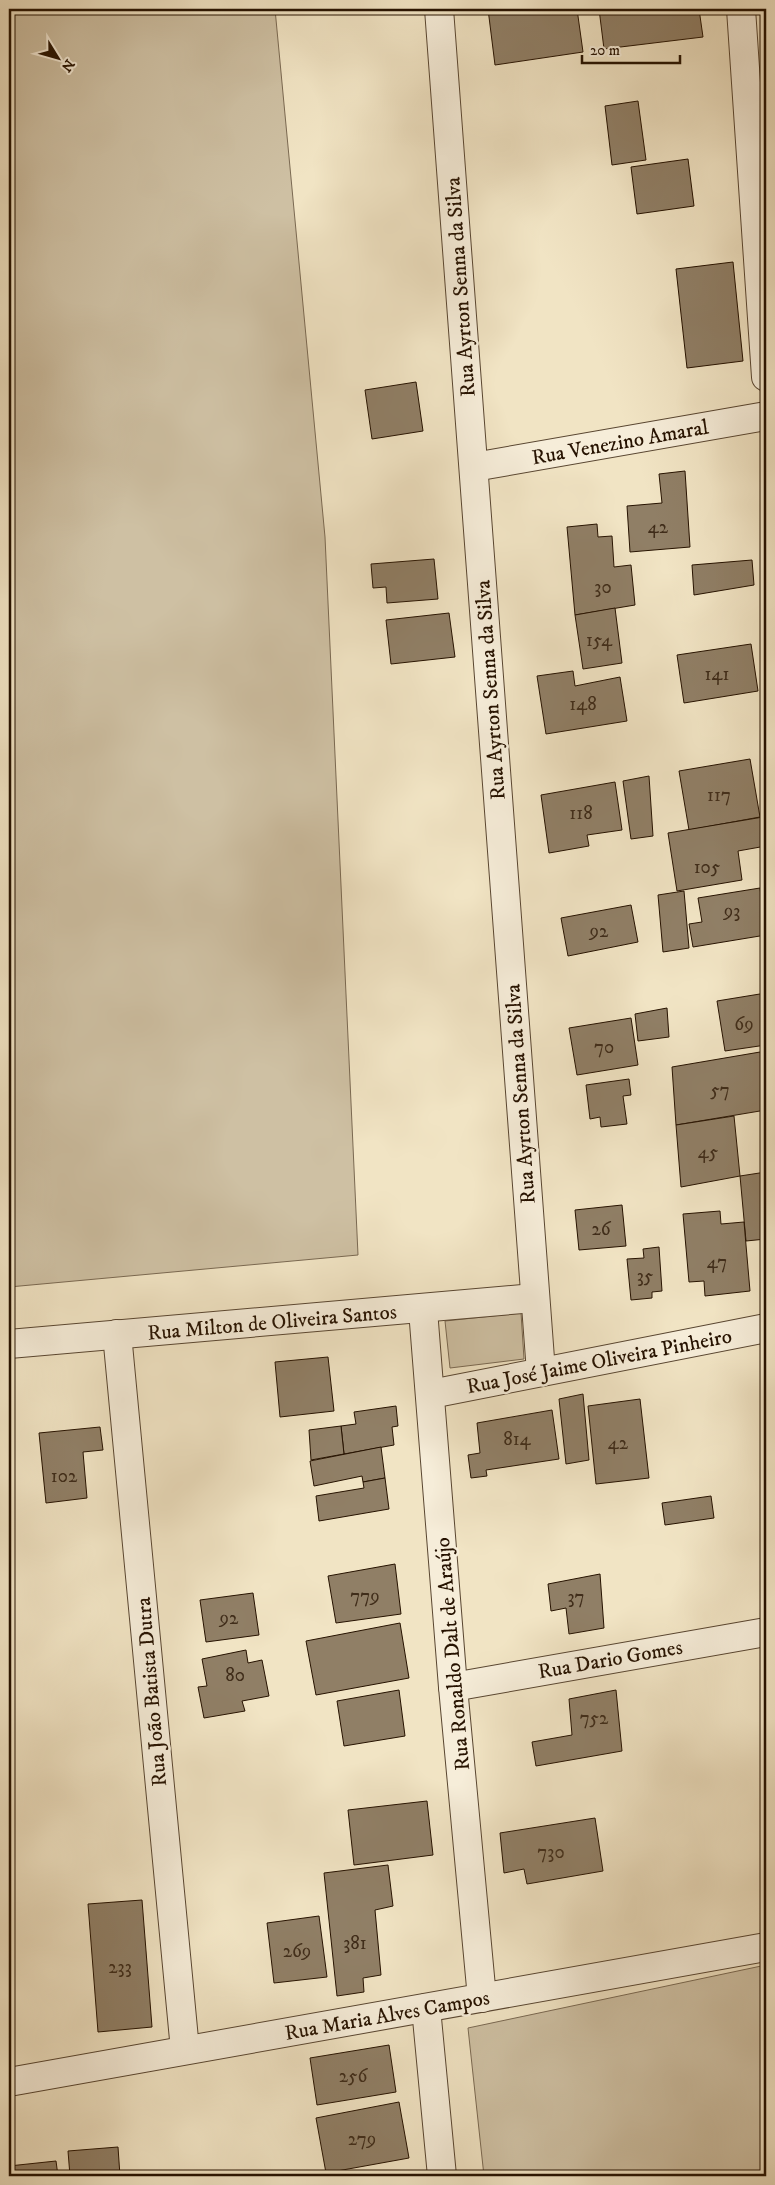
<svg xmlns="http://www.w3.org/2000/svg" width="775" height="2185" font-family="'IM FELL DW Pica',serif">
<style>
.green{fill:#cec0a3;stroke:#7a6952}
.building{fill:#907f66;stroke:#261200}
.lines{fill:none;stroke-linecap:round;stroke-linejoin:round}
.minor-casing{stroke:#594631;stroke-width:30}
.minor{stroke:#f6edd9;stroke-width:28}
.labels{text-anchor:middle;stroke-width:5;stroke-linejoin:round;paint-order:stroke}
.number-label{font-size:19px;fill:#402d1a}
.street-label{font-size:21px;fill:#261200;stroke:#f6edd9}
</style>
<rect width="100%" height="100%" fill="#f1e4c4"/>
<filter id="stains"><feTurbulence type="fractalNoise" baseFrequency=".004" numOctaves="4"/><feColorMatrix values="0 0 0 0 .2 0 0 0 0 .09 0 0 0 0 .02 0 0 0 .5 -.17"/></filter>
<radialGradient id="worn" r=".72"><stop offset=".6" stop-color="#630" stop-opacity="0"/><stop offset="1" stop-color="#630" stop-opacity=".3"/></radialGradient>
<g class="green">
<path d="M9 9H275L325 537 358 1255 9 1287Z"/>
<path d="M521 1313 524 1359 450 1368 445 1321Z"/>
<path d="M766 1965V2176H484L468 2028Z"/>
</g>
<g class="building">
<path d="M488 9H577L583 52 495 65Z"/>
<path d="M599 9H699L703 37 604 49Z"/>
<path d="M638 101 646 160 612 165 605 106Z"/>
<path d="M688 159 694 206 637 214 631 167Z"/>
<path d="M733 262 743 361 687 368 676 269Z"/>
<path d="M416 382 423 431 372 439 365 390Z"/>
<path d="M685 471 690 547 630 552 627 506 662 503 659 474Z"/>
<path d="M597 524 598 537 612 536 614 567 631 565 635 605 575 615 567 527Z"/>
<path d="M434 559 438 599 387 603 386 587 373 588 371 564Z"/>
<path d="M752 560 754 585 694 595 692 565Z"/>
<path d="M615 608 622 663 583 669 575 615Z"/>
<path d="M449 613 455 657 391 664 386 620Z"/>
<path d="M751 644 758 691 684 703 677 655Z"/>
<path d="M573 671 575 686 620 677 627 721 546 734 537 676Z"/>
<path d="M750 759 760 817 689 830 679 771Z"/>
<path d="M649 776 653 836 631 839 623 781Z"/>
<path d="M615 782 622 830 587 835 589 846 549 853 541 795Z"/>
<path d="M763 817 766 846 738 851 742 880 677 891 668 833Z"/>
<path d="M760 888 766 935 693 947 689 924 702 922 698 898Z"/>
<path d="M684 891 689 948 663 952 658 895Z"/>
<path d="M631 905 638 942 568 956 561 918Z"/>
<path d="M766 993V1045L725 1051 717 1001Z"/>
<path d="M667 1008 669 1037 638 1041 635 1014Z"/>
<path d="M631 1018 638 1065 577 1075 569 1028Z"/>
<path d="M766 1051V1110L676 1125 672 1067Z"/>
<path d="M629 1079 631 1095 623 1096 627 1124 601 1127 600 1117 590 1119 586 1085Z"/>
<path d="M734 1116 740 1176 681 1187 676 1125Z"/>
<path d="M766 1172V1239L746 1241 740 1176Z"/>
<path d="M622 1205 626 1246 579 1250 575 1210Z"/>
<path d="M720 1211 721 1224 744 1222 750 1291 705 1296 704 1281 689 1282 683 1214Z"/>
<path d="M659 1247 662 1291 652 1292V1298L631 1300 627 1259 644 1258 643 1249Z"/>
<path d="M328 1357 334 1411 280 1417 275 1362Z"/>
<path d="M583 1394 589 1460 566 1464 559 1399Z"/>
<path d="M640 1399 649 1478 596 1484 588 1406Z"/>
<path d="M396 1406 398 1426 392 1427 394 1445 344 1454 341 1426 356 1424 354 1412Z"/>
<path d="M552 1410 559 1459 486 1470 487 1476 471 1478 468 1455 480 1453 477 1423Z"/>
<path d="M341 1426 344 1454 311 1460 309 1430Z"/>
<path d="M100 1427 103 1450 83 1452 87 1498 46 1503 39 1433Z"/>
<path d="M381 1447 385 1478 363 1482 362 1476 314 1486 310 1461Z"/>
<path d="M385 1478 389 1509 319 1521 316 1496 364 1488 363 1482Z"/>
<path d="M711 1496 714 1518 665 1525 662 1503Z"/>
<path d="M395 1564 401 1614 336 1623 328 1576Z"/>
<path d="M600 1574 604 1628 569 1634 566 1608 551 1611 548 1584Z"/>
<path d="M253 1593 259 1635 206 1642 200 1600Z"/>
<path d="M400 1623 409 1678 316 1695 306 1641Z"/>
<path d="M246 1650 248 1663 262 1660 269 1696 242 1701 245 1711 204 1718 198 1687 207 1686 202 1659Z"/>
<path d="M399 1690 405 1736 344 1746 337 1701Z"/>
<path d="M616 1690 622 1751 536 1766 532 1742 572 1735 569 1699Z"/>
<path d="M427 1801 433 1855 354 1865 348 1810Z"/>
<path d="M595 1818 603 1871 527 1884 524 1869 504 1873 500 1833Z"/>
<path d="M388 1865 393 1906 375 1910 381 1975 363 1978 364 1992 337 1996 324 1873Z"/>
<path d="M142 1900 152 2027 98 2032 88 1904Z"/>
<path d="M319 1916 327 1977 274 1983 267 1923Z"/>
<path d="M389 2045 396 2092 317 2105 310 2058Z"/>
<path d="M399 2102 409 2158 326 2173 316 2118Z"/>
<path d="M118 2147 120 2176H70L68 2151Z"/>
<path d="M56 2161 58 2176H10L9 2166Z"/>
</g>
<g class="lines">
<defs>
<g id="minor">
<path d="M439 9 541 1372"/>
<path d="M741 9 766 377"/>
<path d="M474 467 766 416"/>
<path d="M423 1310 453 1687 482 1998"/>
<path d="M117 1334 185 2050"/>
<path d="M9 1344 534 1298"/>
<path d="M431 1394 766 1328"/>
<path d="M453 1687 766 1632"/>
<path d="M426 2008 442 2176"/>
<path d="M9 2082 766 1947"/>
</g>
</defs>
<use href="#minor" class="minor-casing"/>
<use href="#minor" class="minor"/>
</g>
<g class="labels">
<g class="number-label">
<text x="658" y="533">42</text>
<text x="603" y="593">30</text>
<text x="599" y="646">154</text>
<text x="717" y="680">141</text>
<text x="583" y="710">148</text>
<text x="719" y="801">117</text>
<text x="581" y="819">118</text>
<text x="707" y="873">105</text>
<text x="732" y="917">93</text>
<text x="599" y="937">92</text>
<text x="744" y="1030">69</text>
<text x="604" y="1053">70</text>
<text x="720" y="1096">57</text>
<text x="708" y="1158">45</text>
<text x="601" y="1235">26</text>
<text x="717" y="1268">47</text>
<text x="645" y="1282">35</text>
<text x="517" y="1445">814</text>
<text x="618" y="1449">42</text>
<text x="64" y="1482">102</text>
<text x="365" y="1602">779</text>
<text x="576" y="1603">37</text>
<text x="229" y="1624">92</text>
<text x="235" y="1681">80</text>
<text x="594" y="1724">752</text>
<text x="551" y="1858">730</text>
<text x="355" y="1949">381</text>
<text x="297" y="1957">269</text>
<text x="120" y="1973">233</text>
<text x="353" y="2082">256</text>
<text x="362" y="2145">279</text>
</g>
<g class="street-label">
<text transform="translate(460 287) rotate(-94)" y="7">Rua Ayrton Senna da Silva</text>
<text transform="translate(620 442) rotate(-10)" y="7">Rua Venezino Amaral</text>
<text transform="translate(490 690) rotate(-94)" y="7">Rua Ayrton Senna da Silva</text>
<text transform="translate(520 1094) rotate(-94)" y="7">Rua Ayrton Senna da Silva</text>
<text transform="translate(272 1322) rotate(-5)" y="7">Rua Milton de Oliveira Santos</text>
<text transform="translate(599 1361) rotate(-11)" y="7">Rua José Jaime Oliveira Pinheiro</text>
<text transform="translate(452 1654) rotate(-95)" y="7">Rua Ronaldo Dalt de Araújo</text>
<text transform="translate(610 1659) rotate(-10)" y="7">Rua Dario Gomes</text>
<text transform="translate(151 1692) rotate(-95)" y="7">Rua João Batista Dutra</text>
<text transform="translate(387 2015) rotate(-10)" y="7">Rua Maria Alves Campos</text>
</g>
</g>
<rect width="775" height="2185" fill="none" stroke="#f1e4c4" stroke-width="30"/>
<rect x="10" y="10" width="755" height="2165" fill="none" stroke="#261200" stroke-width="2.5"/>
<rect x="15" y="15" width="745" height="2155" fill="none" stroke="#261200"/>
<g transform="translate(58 58) rotate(127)" stroke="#f6edd9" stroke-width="4" paint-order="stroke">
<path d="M0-4L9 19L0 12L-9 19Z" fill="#261200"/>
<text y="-8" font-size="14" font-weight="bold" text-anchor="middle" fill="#261200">N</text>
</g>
<path d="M582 55v8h98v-8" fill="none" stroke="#261200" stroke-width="2.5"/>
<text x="590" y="55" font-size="15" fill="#261200" stroke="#f6edd9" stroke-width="4" paint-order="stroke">20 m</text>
<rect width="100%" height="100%" filter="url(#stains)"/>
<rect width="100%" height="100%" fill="url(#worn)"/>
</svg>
